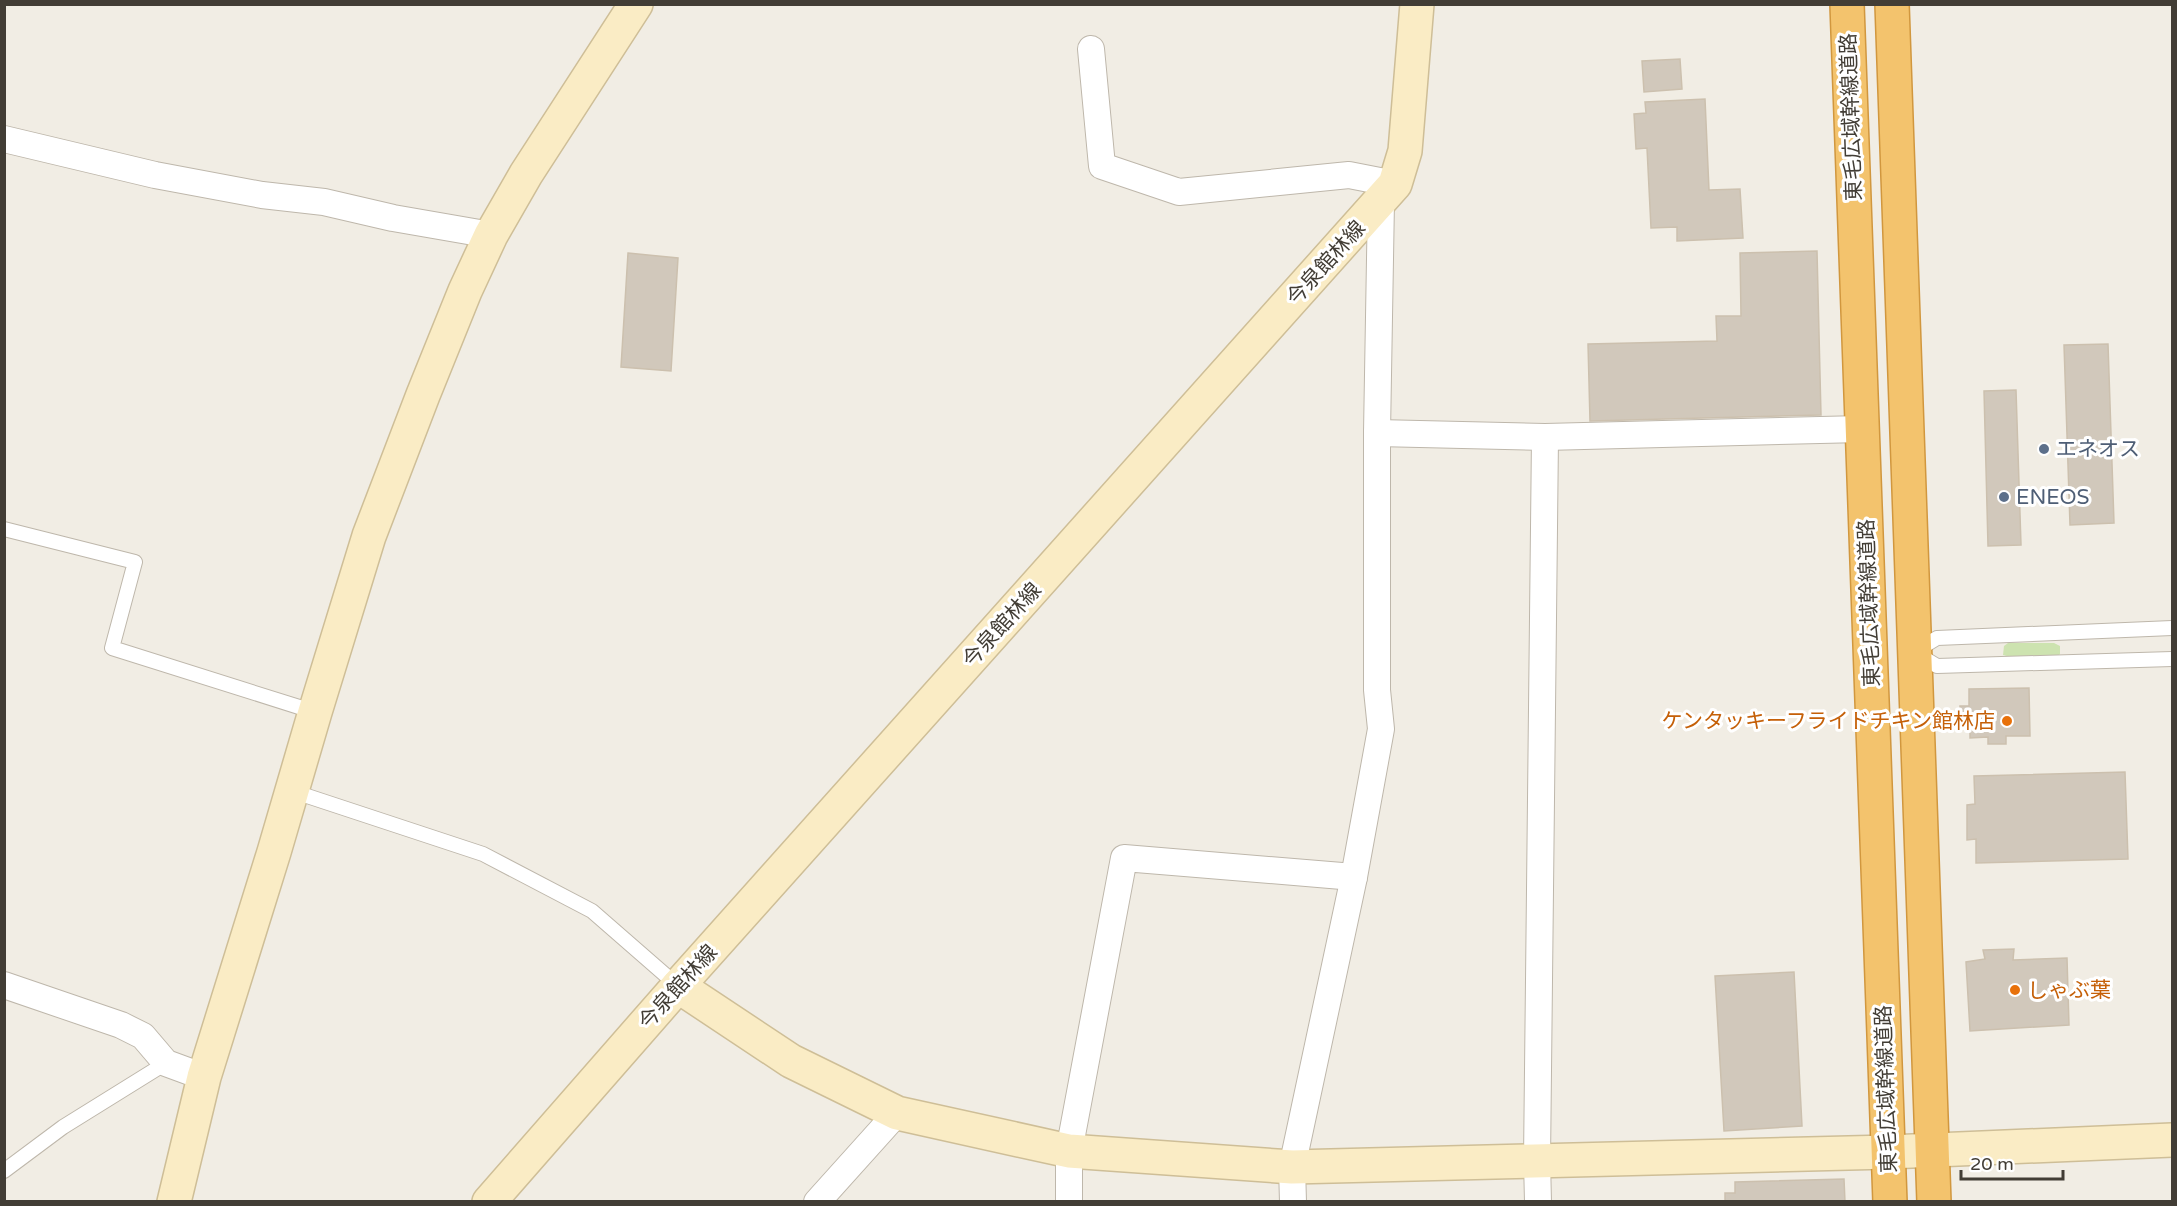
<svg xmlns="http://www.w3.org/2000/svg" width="2177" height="1206" font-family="'Varela Round','Noto Sans JP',sans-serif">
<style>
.green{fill:#cde3b0}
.building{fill:#d1c8bb;stroke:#ccc0ae;stroke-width:1.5}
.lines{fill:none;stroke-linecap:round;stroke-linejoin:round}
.lane-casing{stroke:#beb7ab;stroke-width:16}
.street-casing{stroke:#beb7ab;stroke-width:28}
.secondary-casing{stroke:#cebe97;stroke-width:36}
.highway-casing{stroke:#d1973e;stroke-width:36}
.lane{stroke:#fff;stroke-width:14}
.street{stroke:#fff;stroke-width:26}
.secondary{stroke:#faecc5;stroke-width:33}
.highway{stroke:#f3c36d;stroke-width:33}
.service-dot{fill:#5c6f8a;stroke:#fff;stroke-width:2}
.food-dot{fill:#e8710a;stroke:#fff;stroke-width:2}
.labels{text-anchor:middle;stroke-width:6;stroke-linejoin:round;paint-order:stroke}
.street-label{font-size:21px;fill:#423d35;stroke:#fff}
.service-label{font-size:21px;fill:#4e5e75;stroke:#fff;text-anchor:start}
.food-label{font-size:21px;fill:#c56008;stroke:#fff;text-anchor:end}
</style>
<rect width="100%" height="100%" fill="#f1ede4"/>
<path class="green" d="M2008 643H2054L2060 646V654L2056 658H2014L2003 655 2004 646Z"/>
<g class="building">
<path d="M1680 59 1682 89 1644 92 1642 61Z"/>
<path d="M1705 99 1709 190 1740 189 1743 238 1677 241V227L1651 228 1647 148 1636 149 1634 114 1646 113 1645 102Z"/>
<path d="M1817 251 1821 415 1590 421 1588 344 1717 341 1716 316H1741L1740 253Z"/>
<path d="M628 253 678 258 671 371 621 367Z"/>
<path d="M2108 344 2114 523 2070 525 2064 345Z"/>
<path d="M2016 390 2021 545 1988 546 1984 391Z"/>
<path d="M2029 688 2030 736H2006V744H1988V737L1970 738V725H1960V706H1969V689Z"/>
<path d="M2125 772 2128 859 1976 863V839L1967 840V805L1975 804 1974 776Z"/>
<path d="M2014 949 2013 960 2067 958 2069 1025 1970 1031 1966 962 1985 959 1983 950Z"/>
<path d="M1794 972 1802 1126 1724 1131 1715 976Z"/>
<path d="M1844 1179 1845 1202H1725V1193H1735V1182Z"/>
</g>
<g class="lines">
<defs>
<g id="lane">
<path d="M4 529 135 562 112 648 315 712"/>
<path d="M2172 628 1937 638 1914 652 1937 666 2172 659"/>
<path d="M292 791 483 854 592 911 678 986"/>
<path d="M4 1171 63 1127 166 1063"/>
</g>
<g id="street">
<path d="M1091 49 1102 166 1179 192 1349 175 1395 184"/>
<path d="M4 139 155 175 262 195 324 202 393 218 491 235"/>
<path d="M1377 433 1545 437 1862 429"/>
<path d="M4 985 121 1025 143 1036 166 1063 204 1077"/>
<path d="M817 1202 897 1113"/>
<path d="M1069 1202V1151L1124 858 1354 877"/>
<path d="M1293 1202 1292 1167 1354 877 1381 729 1377 690V433L1381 201"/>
<path d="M1538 1202 1537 1161 1545 437"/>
</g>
<g id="secondary">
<path d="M678 986 791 1061 897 1113 1069 1151 1292 1167 1889 1152 2172 1140"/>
<path d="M174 1202 204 1077 274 852 315 712 369 536 423 395 465 291 491 235 526 174 636 4"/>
<path d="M489 1202 678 986 1395 184 1405 151 1417 4"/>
</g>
<g id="highway">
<path d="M1847 4 1890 1202"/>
<path d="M1892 4 1934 1202"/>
</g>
</defs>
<use href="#lane" class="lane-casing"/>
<use href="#street" class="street-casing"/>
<use href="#secondary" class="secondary-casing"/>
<use href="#highway" class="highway-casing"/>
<use href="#lane" class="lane"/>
<use href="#street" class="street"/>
<use href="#secondary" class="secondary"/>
<use href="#highway" class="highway"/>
</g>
<g class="service-dot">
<circle cx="2044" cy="449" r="6"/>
<circle cx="2004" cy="497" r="6"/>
</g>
<g class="food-dot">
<circle cx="2007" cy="721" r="6"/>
<circle cx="2015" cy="990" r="6"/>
</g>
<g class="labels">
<g class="street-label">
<text transform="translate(1851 117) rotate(-92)" y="7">東毛広域幹線道路</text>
<text transform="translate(1326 263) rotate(-48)" y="7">今泉館林線</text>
<text transform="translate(1869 603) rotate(-92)" y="7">東毛広域幹線道路</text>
<text transform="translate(1002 625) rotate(-48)" y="7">今泉館林線</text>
<text transform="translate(678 987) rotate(-48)" y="7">今泉館林線</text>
<text transform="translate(1886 1089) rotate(-92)" y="7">東毛広域幹線道路</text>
</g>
<g class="service-label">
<text x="2056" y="456">エネオス</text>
<text x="2016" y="504">ENEOS</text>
</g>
<g class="food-label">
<text x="1995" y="728">ケンタッキーフライドチキン館林店</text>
<text x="2027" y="997" text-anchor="start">しゃぶ葉</text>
</g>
</g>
<rect width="2177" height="1206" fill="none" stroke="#423d35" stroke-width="12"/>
<path d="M1961 1170v9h102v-9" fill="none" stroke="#423d35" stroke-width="3"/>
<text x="1970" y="1170" font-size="18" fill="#423d35" stroke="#ffffff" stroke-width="4.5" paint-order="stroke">20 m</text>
</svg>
